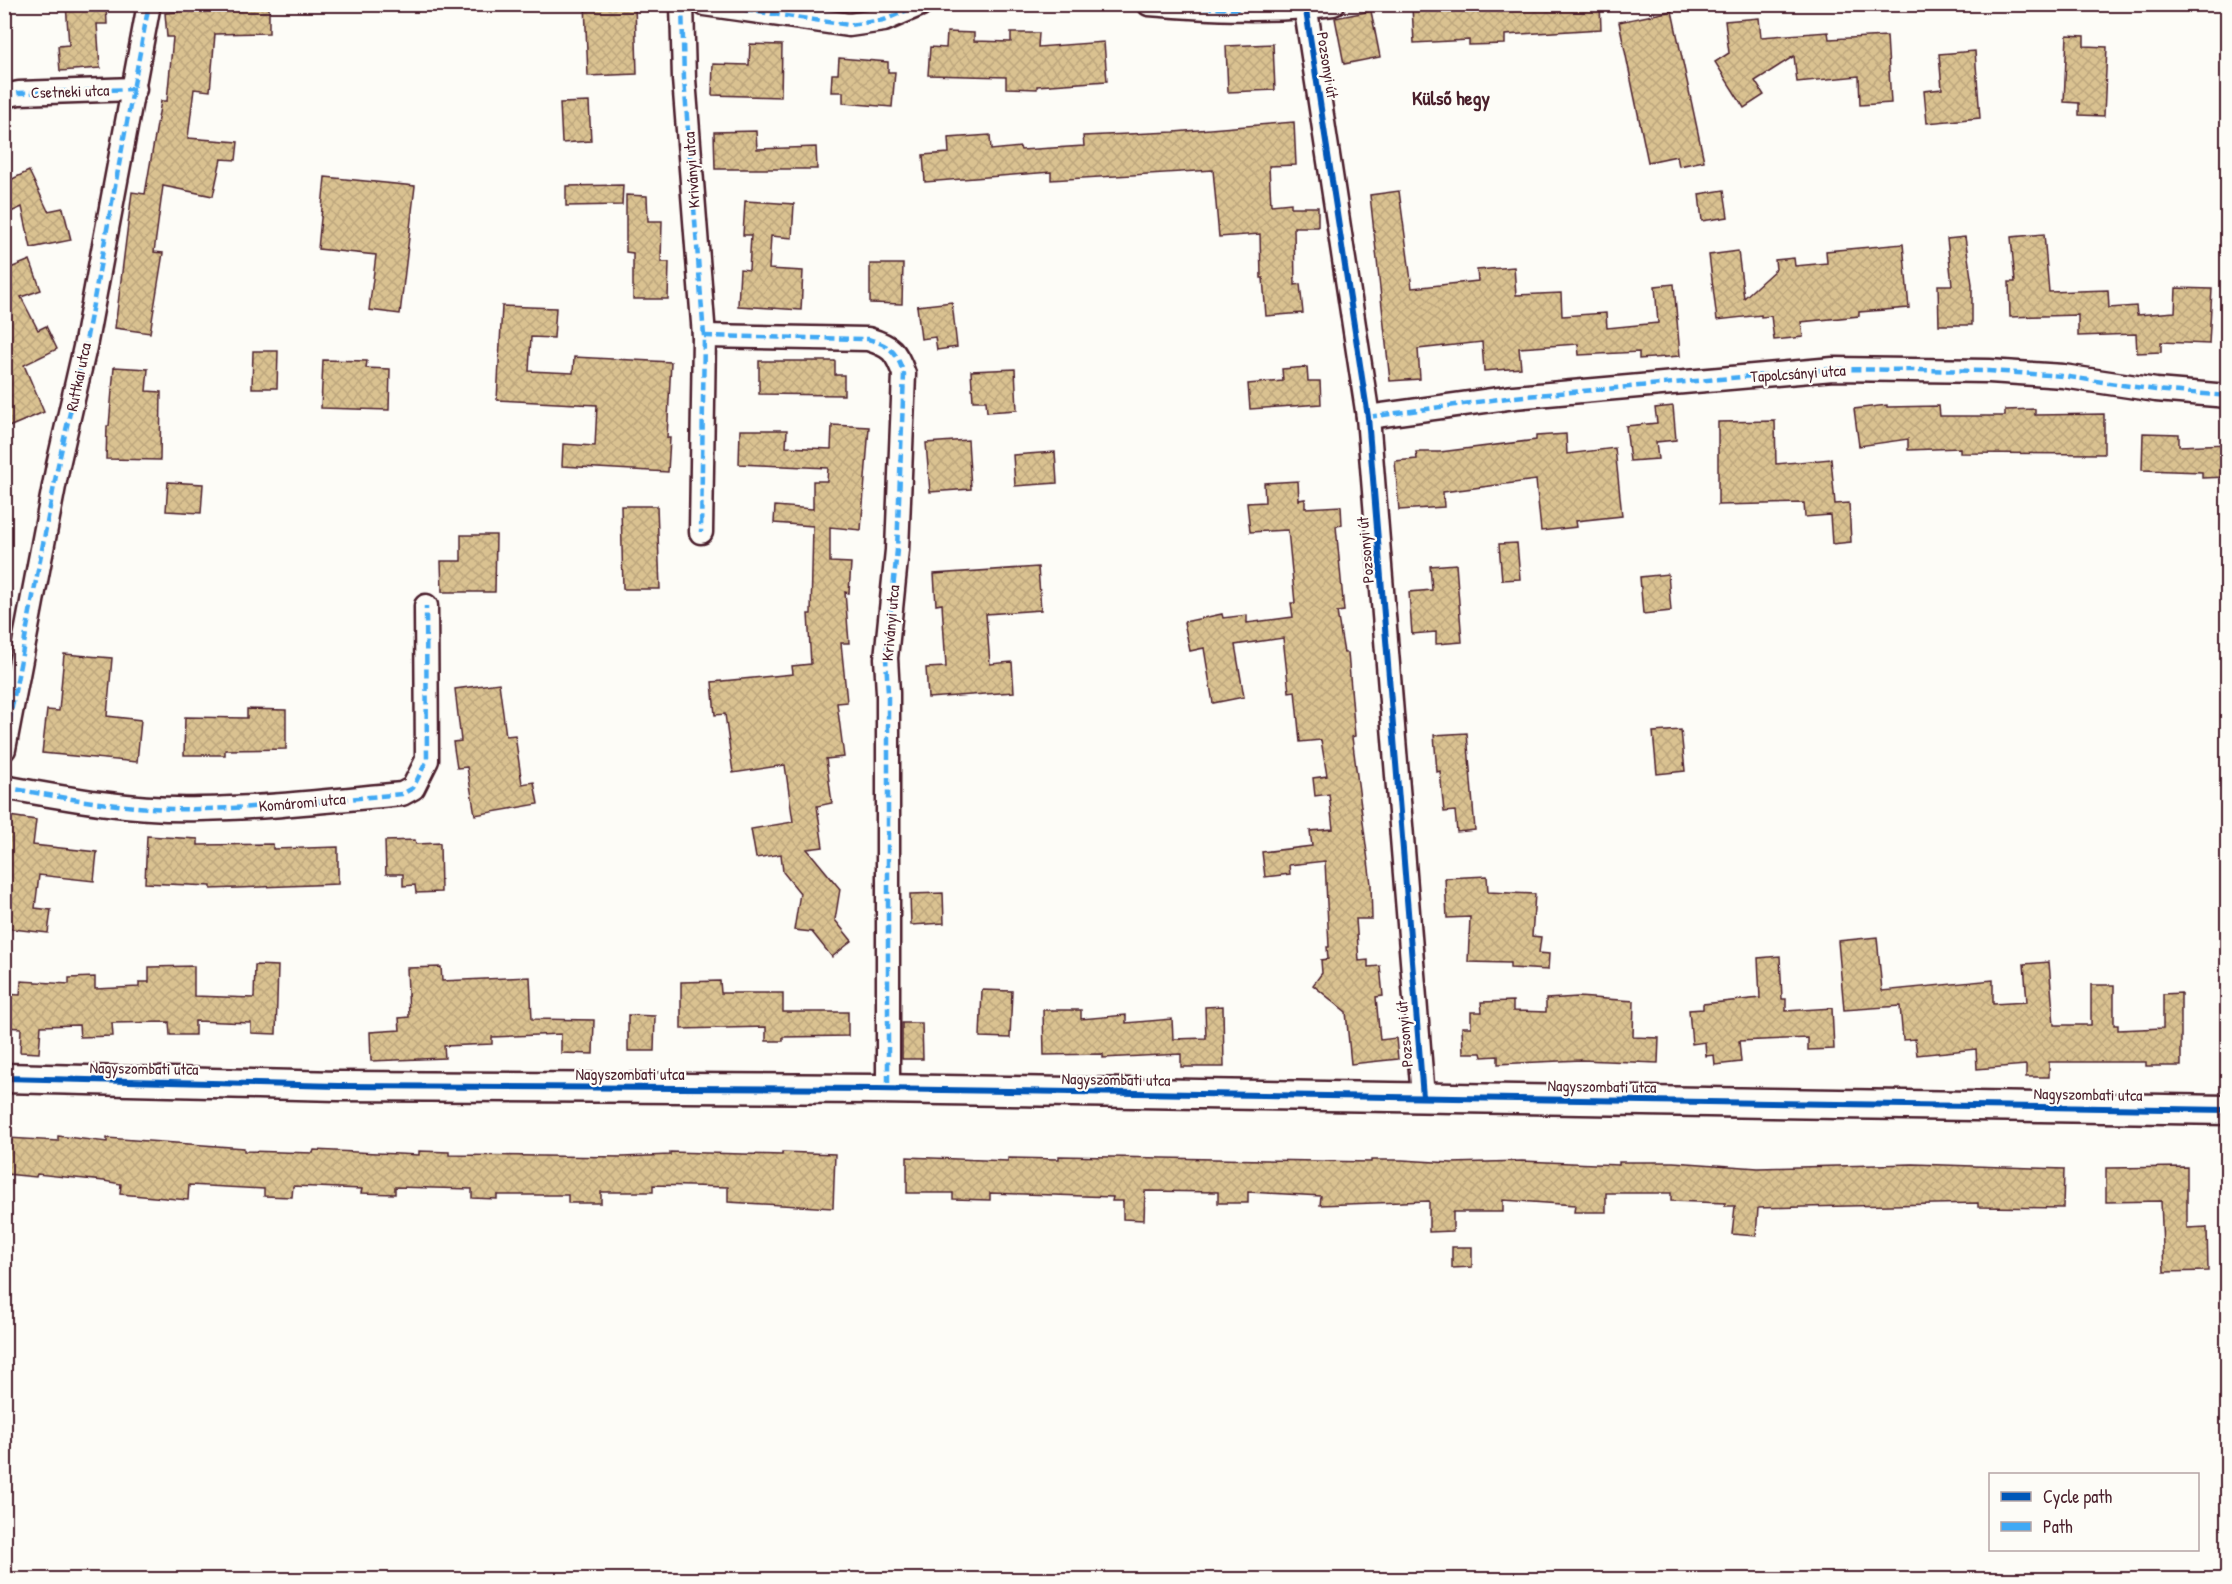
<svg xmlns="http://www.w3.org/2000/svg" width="2232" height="1584" font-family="'Patrick Hand',sans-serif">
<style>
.building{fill:url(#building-cross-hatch);stroke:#4a1f2b;stroke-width:1.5}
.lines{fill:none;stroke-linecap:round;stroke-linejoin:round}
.minor-casing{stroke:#4a1f2b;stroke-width:27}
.tertiary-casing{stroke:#4a1f2b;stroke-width:33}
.minor{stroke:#fdfcf7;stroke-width:22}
.tertiary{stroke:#fdfcf7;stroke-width:28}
.quiet{stroke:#3fa9f5;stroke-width:4.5;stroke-dasharray:9 4.5;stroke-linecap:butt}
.cycleway-casing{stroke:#fdfcf7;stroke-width:10}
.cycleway{stroke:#0057b8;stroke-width:6}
.labels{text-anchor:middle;stroke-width:4.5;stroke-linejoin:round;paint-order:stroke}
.street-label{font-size:16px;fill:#4a1f2b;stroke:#fdfcf7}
.quarter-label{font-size:20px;font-weight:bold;fill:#4a1f2b;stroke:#fdfcf7}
</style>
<defs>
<pattern id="building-cross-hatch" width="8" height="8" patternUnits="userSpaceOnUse" patternTransform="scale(1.5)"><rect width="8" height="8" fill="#dac291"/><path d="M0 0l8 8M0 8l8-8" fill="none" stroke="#bda67d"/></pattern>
</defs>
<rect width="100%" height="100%" fill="#fdfcf7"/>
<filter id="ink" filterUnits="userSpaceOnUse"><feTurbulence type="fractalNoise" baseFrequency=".0167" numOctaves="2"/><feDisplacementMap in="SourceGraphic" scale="12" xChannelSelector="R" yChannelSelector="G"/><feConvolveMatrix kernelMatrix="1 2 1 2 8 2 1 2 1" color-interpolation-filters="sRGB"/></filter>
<g filter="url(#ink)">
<g class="building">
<path d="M66 4H106L107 24H97L100 68 60 71 58 46 69 45Z"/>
<path d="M178 4H269V33L215 34 210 91 194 89 188 138 238 142 236 160 221 159 213 196 163 186 154 252 163 253 150 333 115 328 132 192 145 194 161 101H167L173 37H167L165 13 178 12Z"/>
<path d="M585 4H635L637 74 588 76Z"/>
<path d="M1458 4H1600L1601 29 1505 35V44L1469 45V40L1414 43 1412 7Z"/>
<path d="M1371 11 1380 57 1344 64 1335 18Z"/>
<path d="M1672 11 1704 161 1679 166 1677 156 1648 162 1619 22Z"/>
<path d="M1759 18 1761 37 1828 32 1829 39 1887 36 1891 103 1860 105 1859 76 1797 82 1794 56 1755 81 1764 95 1744 108 1715 62 1729 53 1725 21Z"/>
<path d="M947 32 974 33V41L1011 42V33H1039L1038 47 1104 42 1107 81 1037 86V89L1006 88V77L928 75 930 47 946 48Z"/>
<path d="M2067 35 2084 36V46L2107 47 2104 116 2079 115V103L2064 102Z"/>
<path d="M750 44 782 45 781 97 712 95 713 64 749 65Z"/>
<path d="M1273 44 1275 90 1228 92 1226 46Z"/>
<path d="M1975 51 1980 118 1927 123 1924 91 1942 89 1939 54Z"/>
<path d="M839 58 888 62V72H895L892 107 843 103V92H831L832 74H838Z"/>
<path d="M589 102 591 141 562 143 560 103Z"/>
<path d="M1294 122 1296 165 1269 166 1271 205 1291 203V207H1318V227H1294L1295 285 1300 284 1303 313 1266 316 1263 278H1261L1260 234 1219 237 1213 170 1051 180V172L925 182 923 155 949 153 948 138 990 135 991 150 1020 147 1021 150 1084 146 1083 136 1174 132Z"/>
<path d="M756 131 757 149 816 147 817 169H715L714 132Z"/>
<path d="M29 171 48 211 63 208 71 240 31 248 22 207 4 215V183Z"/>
<path d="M325 177 415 186 400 314 369 310 376 255 318 249Z"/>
<path d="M623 185 622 205 566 206V186Z"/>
<path d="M1724 190 1728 217 1702 221 1699 194Z"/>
<path d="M1399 191 1412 288 1478 281 1477 270 1514 267 1516 295 1561 293 1562 316 1606 313 1607 328 1658 323 1655 286 1674 284 1680 356 1639 359V352L1579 355 1578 344 1519 348 1521 368 1484 371 1482 342 1418 349 1420 379 1390 381 1370 195Z"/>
<path d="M626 195 647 196 648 221H662L661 262H669L668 299H633V253L626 252Z"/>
<path d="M745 201 794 204 792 238 771 236 769 269 803 271 801 310 738 306 740 269 749 270 751 235H743Z"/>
<path d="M2044 234 2049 292 2108 290 2109 308 2136 306 2137 315 2175 312 2176 288 2212 289 2209 344 2161 342V352L2137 353 2136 334 2078 336V315L2010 317 2009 282H2015L2011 237Z"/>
<path d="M1965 237 1972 284V325H1939L1938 285H1952L1947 239Z"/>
<path d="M1903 244 1909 308 1859 312V316L1801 322 1803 337 1774 340 1771 316 1761 317V315L1717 320 1709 255 1738 251 1744 298 1776 269 1775 260 1794 258 1795 266 1827 263 1826 251Z"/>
<path d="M30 260 41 290 21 297 38 330 46 326 57 349 24 365 44 412 4 429V262L8 269Z"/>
<path d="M870 264H903L902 304 870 303Z"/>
<path d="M952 302 957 347 937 350 935 337 921 339 917 306Z"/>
<path d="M502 306 556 308 554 338 531 337 529 371 573 373 574 357 671 362 667 438H670L668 472 562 466 563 444 595 446 597 405 497 400Z"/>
<path d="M253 351H278L277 388H252Z"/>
<path d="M323 360 367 361 366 368 390 369 389 410 321 408Z"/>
<path d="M759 361H835V375H844V395L759 394Z"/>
<path d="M114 367 148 369 146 391 161 392 160 460 106 459 107 426H109Z"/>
<path d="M1307 367 1308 381H1320L1321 404 1250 409 1248 384 1283 381 1282 369Z"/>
<path d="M1015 369 1017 410 987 412 986 401H973L971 371Z"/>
<path d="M1887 405V407L1939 406 1940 416H2005V410L2035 409V415L2104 414V454L1960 453V448L1908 450V439L1859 446 1854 409Z"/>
<path d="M1673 406 1676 440 1656 442 1658 459 1630 461 1626 426 1657 423 1655 408Z"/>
<path d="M1775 421 1776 464 1831 459 1835 504 1849 503 1851 542 1832 544 1830 515 1805 517 1804 503 1718 505V422Z"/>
<path d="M832 425 869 427 861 530 830 527V562L851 563 849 593 845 592 849 643H841L847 702 837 703 844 757 826 759 832 803 817 806 823 847 807 849 840 889 835 920 852 941 832 957 812 932 794 930 800 893 783 872 781 854 756 858 751 829 793 822 785 765 733 773 725 714 715 715 712 682 793 674 792 666 811 664 808 614H811L813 526 774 523 775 506 813 509V481H827L828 468 739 464 740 430H787L786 447 831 449Z"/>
<path d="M2143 433 2179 434V446L2228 444V477L2202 478V472L2142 470Z"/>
<path d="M1566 434 1567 454 1615 448 1622 516 1576 521 1577 527 1541 531 1536 480 1443 492 1444 507 1399 510 1395 461 1417 459 1416 452H1440L1536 440V436Z"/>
<path d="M968 440 971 489 930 492 926 443Z"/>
<path d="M1055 452 1057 483 1015 486 1013 455Z"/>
<path d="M1298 481 1299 500 1305 499V508L1341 506 1342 525 1336 526 1344 611 1337 612 1344 653H1348L1355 736 1352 737 1371 884 1372 919H1356L1359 961 1368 960V967L1380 966 1383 996 1376 997 1380 1040 1396 1038 1398 1059 1351 1064 1346 1012 1313 985 1322 973 1321 960 1328 959 1327 947H1329L1325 861 1289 865 1290 874 1265 877 1262 852 1312 846 1310 831 1333 829 1329 794 1315 796 1313 778 1327 776 1321 740 1300 742 1295 691 1289 692 1283 638 1235 645 1244 697 1213 703 1204 648 1190 651 1184 622 1222 614 1223 618 1247 615V623L1293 617 1291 603H1295L1288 530 1250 532 1247 503 1265 502 1264 483Z"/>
<path d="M168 482 203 484 201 513 166 511Z"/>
<path d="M621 506H657L660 589H623Z"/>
<path d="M461 535H496L495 592H442L441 561H461Z"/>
<path d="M1517 543 1520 579 1502 580 1499 544Z"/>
<path d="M1456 564 1462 642 1436 644V632L1412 634 1409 592 1432 590 1430 566Z"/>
<path d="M1038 567 1041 610 986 614 990 664 1012 662 1014 692 928 698 926 668 946 667 942 604 936 605 934 574Z"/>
<path d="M1668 574 1671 611 1643 614 1640 577Z"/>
<path d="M64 654 112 658 107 716 141 720 137 762 42 753 47 710 59 711Z"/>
<path d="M499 683 506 736 515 735 522 784 534 782 538 804 475 815 467 767 457 768 453 742 461 741 455 689Z"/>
<path d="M247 709 286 710V749L225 750V755H184L185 717 247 718Z"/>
<path d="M1681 730 1685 771 1657 774 1653 732Z"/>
<path d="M1467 733 1475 830 1457 832 1455 811 1444 812 1440 771 1437 772 1434 735Z"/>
<path d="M9 816 36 820 33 845 97 852 94 881 39 875 35 908 51 910 48 933 4 928V853Z"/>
<path d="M147 836 198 839V845L273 844V849L338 847V884L211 889V886L145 883Z"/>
<path d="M415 840 416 844 440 843 441 892 416 893 415 885 403 886V874H386L385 841Z"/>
<path d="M1487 876 1488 892 1535 894 1532 936 1541 937 1539 953 1549 954 1548 970 1510 968V963L1468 962 1470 917 1447 918 1445 878Z"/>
<path d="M943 893 944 923 911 925 910 894Z"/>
<path d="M1877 937 1882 991 1993 980V1004L2027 1002 2024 964 2049 962 2054 1025H2091V985H2114V1025H2118V1030L2163 1028V994L2181 993V1066H2146V1062H2049V1077H2026V1065L1977 1069 1976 1049 1917 1055 1915 1039 1903 1040 1900 1006 1844 1010 1838 941Z"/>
<path d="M1780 956 1782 999H1786V1011L1832 1008 1834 1049 1808 1050V1038L1739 1041 1741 1062 1715 1065 1714 1055 1706 1056 1705 1042 1692 1044 1689 1010 1703 1009V1004L1760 998 1758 958Z"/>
<path d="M255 965 278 966 276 1034 251 1033V1023L195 1021V1035H170L169 1022 112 1023 113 1036 80 1037 79 1025 41 1026 39 1053 20 1052 21 1028 4 1027V994L20 995 21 981 69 984V978L95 977V989L139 987V982H149V967L194 966V996L254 998Z"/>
<path d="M441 967 442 981 530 977 532 1019 594 1020 593 1054 561 1053V1034L492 1037V1044L444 1046 445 1058 371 1061 370 1032 400 1030 399 1018 409 1017 407 968Z"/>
<path d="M720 981 721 993H783V1012H848V1036L783 1037V1041H766V1027L681 1029V982Z"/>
<path d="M982 990 1012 991 1010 1038 980 1037Z"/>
<path d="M1578 997 1634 1001 1633 1037 1659 1038 1658 1063 1581 1060 1498 1064V1056L1482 1057 1481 1053H1463L1462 1027H1471V1012H1482L1481 1002 1513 1001V1011L1546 1012V999Z"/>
<path d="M1223 1006 1224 1067H1181V1054L1103 1058V1054L1044 1055 1043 1010H1081V1019L1126 1015V1023L1172 1019 1173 1039 1206 1038 1205 1007Z"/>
<path d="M628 1015 655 1016 654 1051H628Z"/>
<path d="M902 1023H922L923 1059H902Z"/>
<path d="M58 1136 107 1142V1138L244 1148V1151L313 1153 314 1150 419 1155V1151L449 1152V1155L623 1157 670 1155V1152L782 1155V1152L835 1154 833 1208 728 1202V1187L653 1185V1192H601V1203H568V1195H497V1199L472 1198V1189L395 1187V1194L361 1193 362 1189 293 1186 292 1197 264 1196V1189L189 1185 188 1200 120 1194 121 1184 104 1181 37 1174 36 1177 6 1174 8 1138 58 1141Z"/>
<path d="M1059 1156 1371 1162V1160H1402L1452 1163 1522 1161 1619 1165V1162H1673L1758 1168 1913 1164 2064 1169 2063 1208 1978 1207V1203L1758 1208 1756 1236 1732 1234 1735 1206H1725V1203L1671 1201V1193H1606V1212H1574L1575 1205 1503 1200V1212H1453V1231L1429 1232V1201L1320 1205 1321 1196 1248 1192V1203H1218V1192L1145 1191 1144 1220 1123 1219V1201H1112L1113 1197 990 1193V1200L953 1199V1193H907V1157L1008 1161V1158L1059 1159Z"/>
<path d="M2187 1167V1228L2207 1227 2208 1271 2164 1272 2161 1201 2106 1202V1168Z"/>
<path d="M1452 1247H1472V1267L1452 1268Z"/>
</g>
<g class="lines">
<defs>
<g id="minor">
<path d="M682 4 684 79 704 336 701 532"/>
<path d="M704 4 849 25 884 20 921 4"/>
<path d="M1149 4C1210 9 1273 12 1333 4"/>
<path d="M1305 4 1368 417 1423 1097"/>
<path d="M4 96 19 93 135 89"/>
<path d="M704 336 868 339C891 346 896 351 904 374L897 550 886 658 888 693V1090"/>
<path d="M1368 417 1514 397 1833 369 1989 371 2063 376 2156 390 2228 396"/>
<path d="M4 749 58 465 85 347 149 4"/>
<path d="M4 787C69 799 135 811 200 809 268 808 335 800 402 794L413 788 427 760 426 606"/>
</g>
<path id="tertiary" d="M4 1078 338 1086 877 1089 2228 1110"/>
</defs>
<use href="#minor" class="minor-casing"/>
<use href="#tertiary" class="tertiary-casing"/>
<use href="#minor" class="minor"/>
<use href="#tertiary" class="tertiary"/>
<g class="quiet">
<path d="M682 4 684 79 704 336 701 532"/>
<path d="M704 4 849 25 884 20 921 4"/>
<path d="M1149 4C1210 9 1273 12 1333 4"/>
<path d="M4 96 19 93 135 89"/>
<path d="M704 336 868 339C891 346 896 351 904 374L897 550 886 658 888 693V1090"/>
<path d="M1368 417 1514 397 1833 369 1989 371 2063 376 2156 390 2228 396"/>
<path d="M4 749 58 465 85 347 149 4"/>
<path d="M4 787C69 799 135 811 200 809 268 808 335 800 402 794L413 788 427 760 426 606"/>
</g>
<defs>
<g id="cycleway">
<path d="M1305 4 1368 417 1423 1097"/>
<path d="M4 1078 338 1086 877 1089 2228 1110"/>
</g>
</defs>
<use href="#cycleway" class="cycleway-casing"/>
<use href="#cycleway" class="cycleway"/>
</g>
</g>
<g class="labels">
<g class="street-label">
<text transform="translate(1328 65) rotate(81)" y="6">Pozsonyi út</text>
<text transform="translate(70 91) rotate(-2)" y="6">Csetneki utca</text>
<text transform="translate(691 170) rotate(-94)" y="6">Kriványi utca</text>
<text transform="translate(1798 373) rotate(-4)" y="6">Tapolcsányi utca</text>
<text transform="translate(78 377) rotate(-78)" y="6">Ruttkai utca</text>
<text transform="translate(1365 550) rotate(-95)" y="6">Pozsonyi út</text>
<text transform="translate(890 623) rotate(-85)" y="6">Kriványi utca</text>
<text transform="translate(302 802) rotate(-5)" y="6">Komáromi utca</text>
<text transform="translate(1404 1034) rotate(-95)" y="6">Pozsonyi út</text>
<text transform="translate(144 1068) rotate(1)" y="6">Nagyszombati utca</text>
<text x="630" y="1080">Nagyszombati utca</text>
<text transform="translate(1116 1079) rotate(1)" y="6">Nagyszombati utca</text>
<text transform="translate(1602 1086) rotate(1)" y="6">Nagyszombati utca</text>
<text transform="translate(2088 1094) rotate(1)" y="6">Nagyszombati utca</text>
</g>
<g class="quarter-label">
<text x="1451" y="105">Külső hegy</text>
</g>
</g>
<rect width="2232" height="1584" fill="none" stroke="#fdfcf7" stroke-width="24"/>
<rect x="12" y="12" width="2208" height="1560" fill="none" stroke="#4a1f2b" stroke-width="2" filter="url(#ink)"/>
<rect x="1989" y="1473" width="210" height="78" fill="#fdfcf7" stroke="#b5a4a5" stroke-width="1.5"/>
<rect x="2001" y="1492" width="30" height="9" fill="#0057b8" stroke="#b5a4a5" stroke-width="1.5"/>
<text x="2043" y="1503" font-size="18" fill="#4a1f2b">Cycle path</text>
<rect x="2001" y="1522" width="30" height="9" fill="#3fa9f5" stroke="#b5a4a5" stroke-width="1.5"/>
<text x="2043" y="1533" font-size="18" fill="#4a1f2b">Path</text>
</svg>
